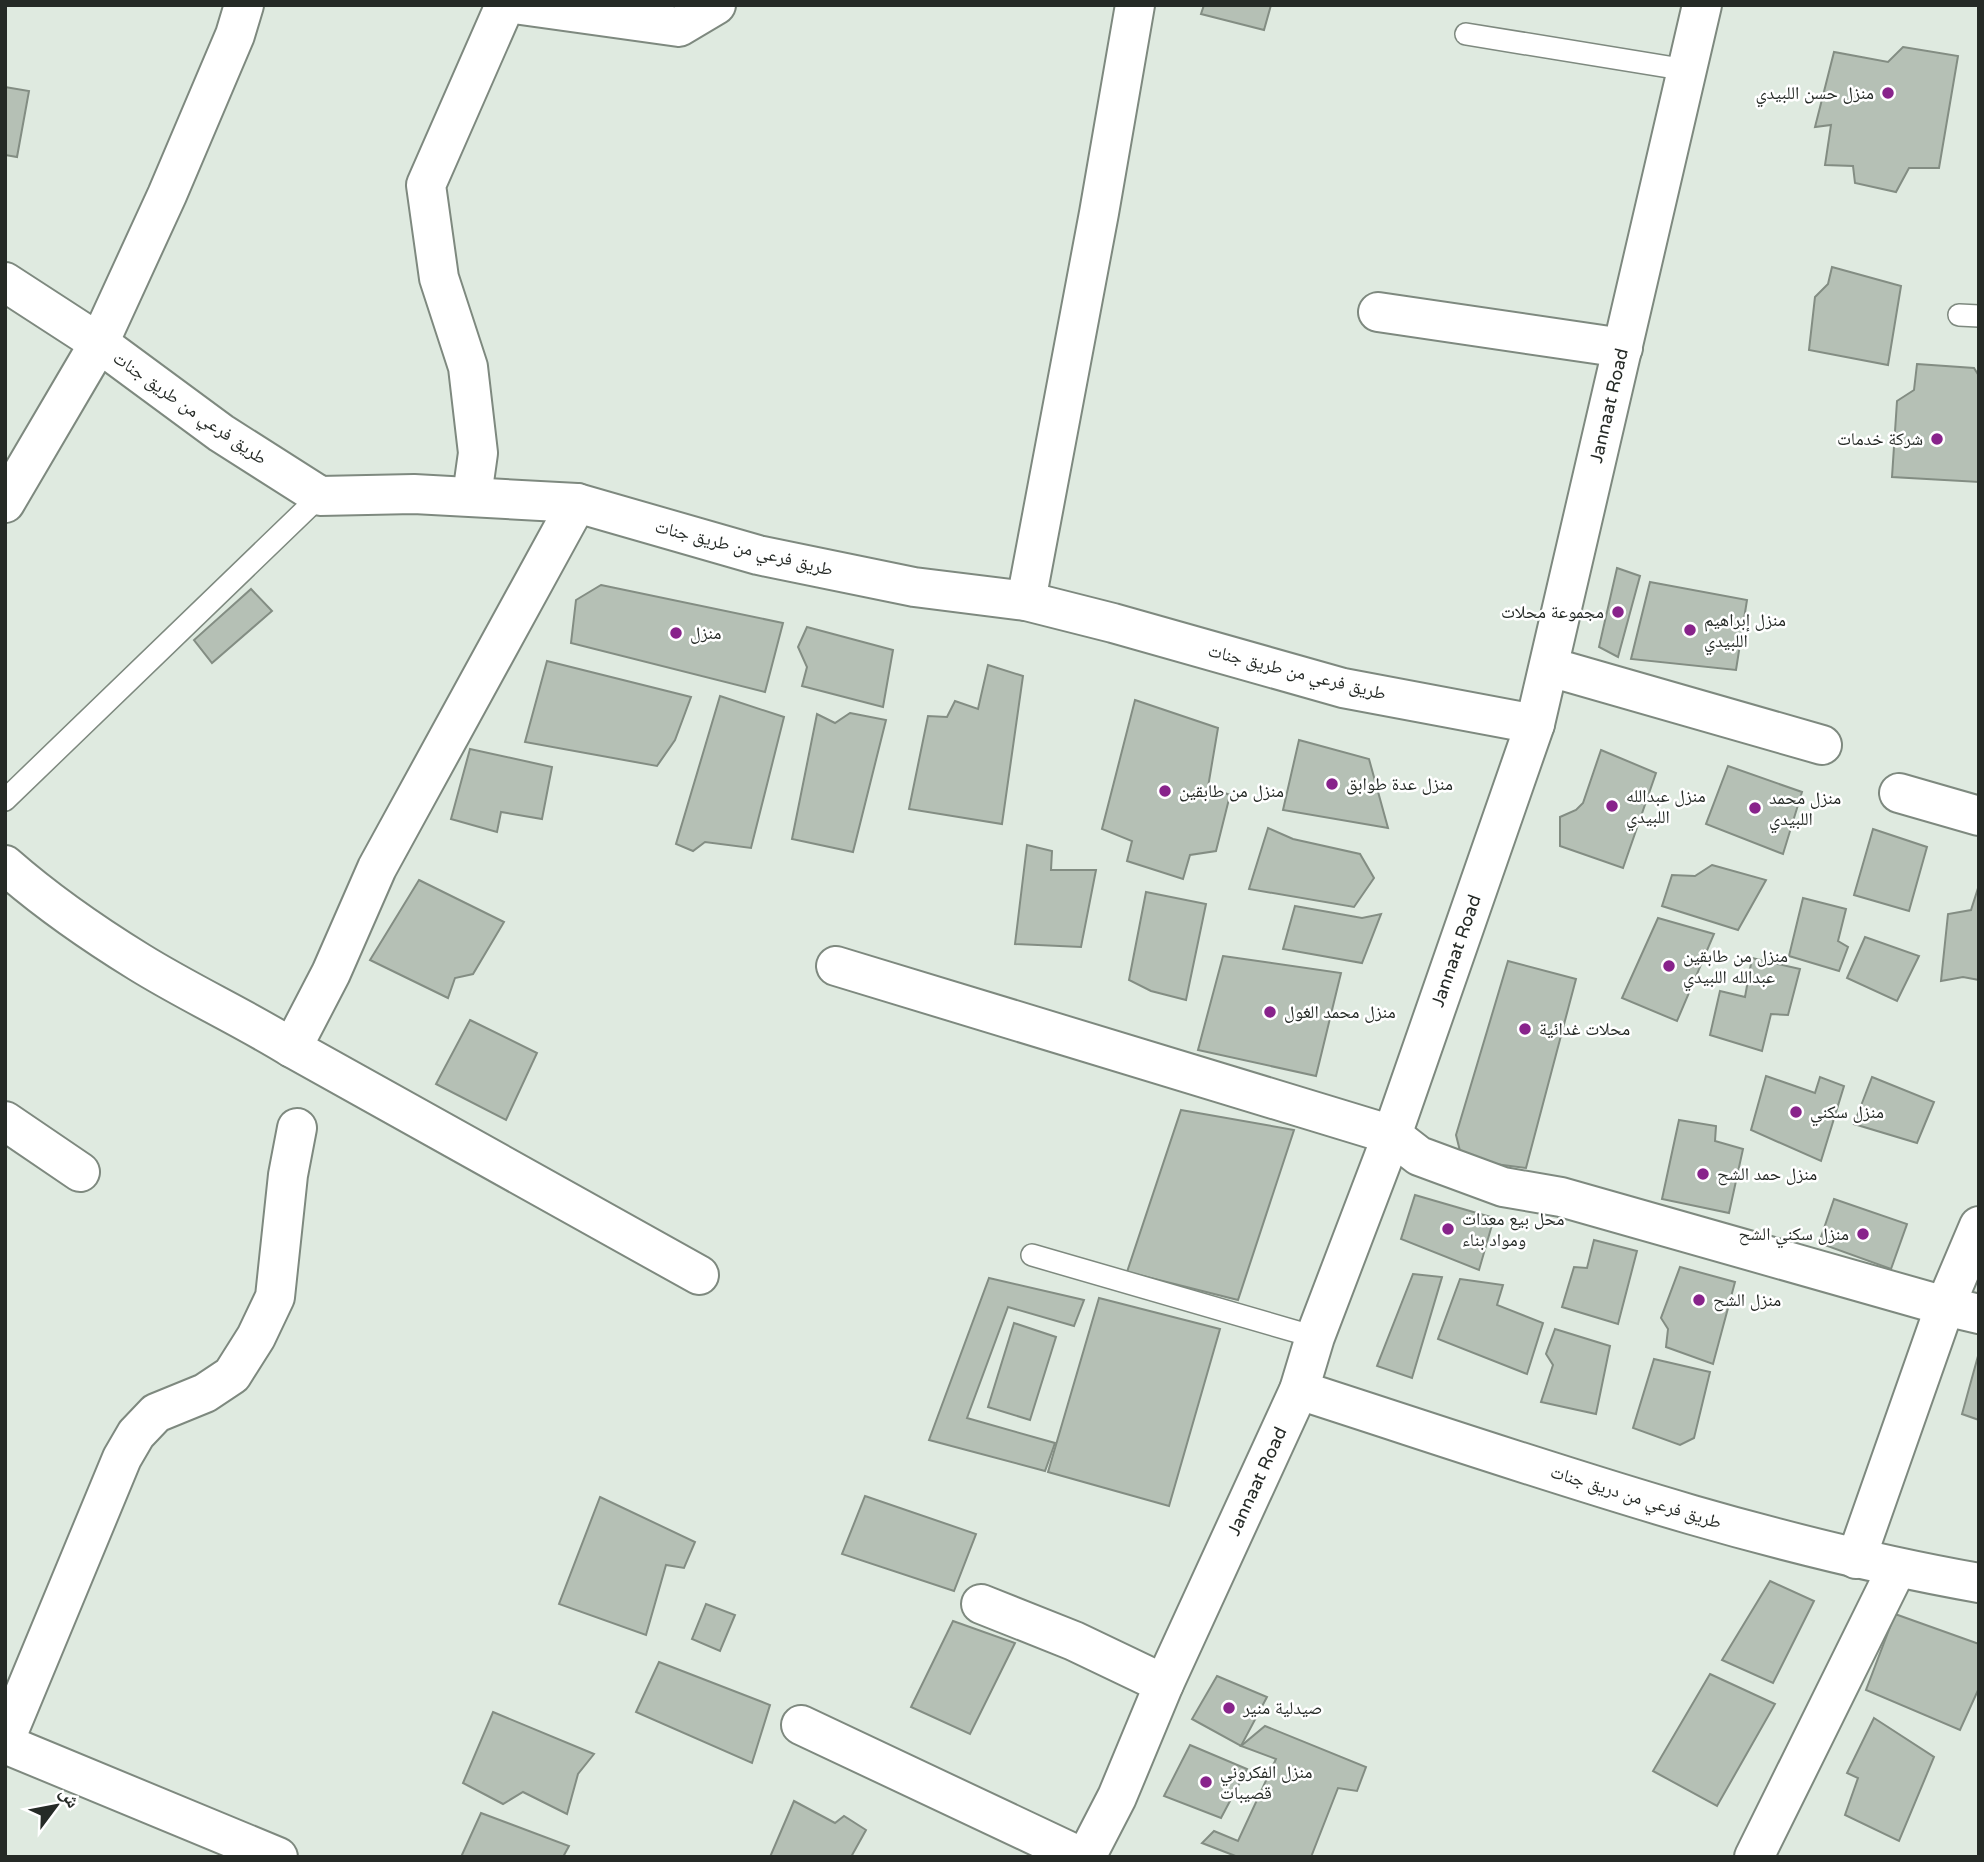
<svg xmlns="http://www.w3.org/2000/svg" width="1984" height="1862" font-family="'Varela Round','Noto Naskh Arabic',sans-serif">
<style>
.building{fill:#b5c0b5;stroke:#838d83;stroke-width:2}
.lines{fill:none;stroke-linecap:round;stroke-linejoin:round}
.lane-casing{stroke:#7e897f;stroke-width:24}
.street-casing{stroke:#7e897f;stroke-width:42}
.secondary-casing{stroke:#7e897f;stroke-width:42}
.lane{stroke:#fff;stroke-width:21}
.street{stroke:#fff;stroke-width:38}
.secondary{stroke:#fff;stroke-width:38}
.poi-dot{fill:#88238b;stroke:#fff;stroke-width:2.5}
.labels{text-anchor:middle;stroke-width:5;stroke-linejoin:round;paint-order:stroke}
.poi-label{font-size:18px;fill:#252a26;stroke:#fff;text-anchor:start}
.street-label{font-size:18px;fill:#252a26;stroke:#fff}
</style>
<rect width="100%" height="100%" fill="#dfeae0"/>
<g class="building">
<path d="M1204 5H1271L1264 30 1201 14Z"/>
<path d="M1903 47 1958 56 1939 168H1909L1896 192 1855 183 1853 166 1825 165 1831 125 1815 127 1834 52 1888 62Z"/>
<path d="M5 87 29 91 17 157 5 155Z"/>
<path d="M1832 267 1901 286 1888 365 1809 350 1815 297 1828 284Z"/>
<path d="M1917 364 1974 368 1979 376V482L1892 477 1897 401 1914 390Z"/>
<path d="M1617 568 1640 576 1618 657 1599 647Z"/>
<path d="M1650 582 1747 600 1736 670 1631 659Z"/>
<path d="M601 585 783 623 765 692 571 643 576 600Z"/>
<path d="M251 589 272 611 212 663 194 640Z"/>
<path d="M807 627 893 650 883 707 802 686 807 667 798 647Z"/>
<path d="M547 661 691 697 675 740 657 766 525 742Z"/>
<path d="M988 665 1023 676 1002 824 909 809 928 716 947 717 955 701 978 709Z"/>
<path d="M720 696 784 717 751 848 705 842 693 851 676 844Z"/>
<path d="M1135 700 1218 728 1208 787 1230 795 1216 851 1190 855 1183 879 1127 861 1132 841 1102 829Z"/>
<path d="M850 713 886 720 853 852 792 839 817 714 835 723Z"/>
<path d="M1299 740 1369 759 1388 828 1283 810Z"/>
<path d="M470 749 552 767 542 819 501 812 497 832 451 819Z"/>
<path d="M1601 750 1656 773 1623 868 1560 846V817L1576 810 1583 803Z"/>
<path d="M1728 766 1802 792 1783 854 1706 824Z"/>
<path d="M1268 828 1293 839 1360 854 1374 878 1354 907 1249 889Z"/>
<path d="M1873 829 1927 847 1909 911 1854 895Z"/>
<path d="M1027 845 1052 851 1051 870H1096L1081 947 1015 944Z"/>
<path d="M1712 865 1766 880 1738 930 1662 906 1672 875 1695 876Z"/>
<path d="M419 880 504 922 473 974 455 978 448 998 370 960Z"/>
<path d="M1979 885V980L1963 977 1941 981 1948 914 1971 910Z"/>
<path d="M1146 892 1206 904 1186 1000 1151 991 1129 980Z"/>
<path d="M1803 898 1846 909 1838 941 1848 947 1839 971 1789 956Z"/>
<path d="M1295 906 1362 918 1381 914 1362 963 1283 949Z"/>
<path d="M1658 918 1714 934 1677 1021 1622 998Z"/>
<path d="M1865 937 1919 956 1897 1001 1847 978Z"/>
<path d="M1223 956 1341 973 1316 1076 1198 1050Z"/>
<path d="M1752 958 1800 969 1788 1015 1771 1014 1762 1051 1710 1035 1720 991 1745 997Z"/>
<path d="M1508 961 1576 979 1526 1168 1487 1163 1460 1151 1456 1135Z"/>
<path d="M470 1020 537 1053 506 1120 436 1084Z"/>
<path d="M1766 1076 1815 1093 1820 1077 1844 1086 1821 1161 1751 1130Z"/>
<path d="M1872 1077 1934 1102 1917 1143 1854 1124Z"/>
<path d="M1181 1110 1294 1130 1238 1300 1127 1272Z"/>
<path d="M1679 1120 1716 1126 1715 1141 1743 1149 1729 1213 1662 1199Z"/>
<path d="M1415 1195 1494 1218 1479 1270 1401 1239Z"/>
<path d="M1834 1199 1907 1224 1891 1269 1819 1243Z"/>
<path d="M1594 1240 1637 1251 1618 1324 1562 1307 1574 1267 1587 1268Z"/>
<path d="M1680 1267 1735 1282 1713 1364 1666 1347 1668 1329 1661 1318Z"/>
<path d="M1413 1274 1442 1277 1412 1378 1377 1366Z"/>
<path d="M989 1278 1084 1300 1074 1326 1008 1307 967 1418 1055 1443 1045 1471 929 1440Z"/>
<path d="M1460 1279 1503 1285 1497 1305 1543 1323 1527 1374 1438 1339Z"/>
<path d="M1099 1298 1220 1329 1169 1506 1048 1472Z"/>
<path d="M1014 1323 1056 1337 1030 1420 988 1407Z"/>
<path d="M1555 1329 1610 1346 1596 1414 1541 1402 1553 1365 1546 1354Z"/>
<path d="M1978 1356H1979V1420L1962 1414Z"/>
<path d="M1654 1359 1710 1372 1694 1438 1680 1445 1633 1428Z"/>
<path d="M865 1496 976 1534 954 1591 842 1554Z"/>
<path d="M600 1497 695 1542 684 1568 666 1565 646 1635 559 1604Z"/>
<path d="M1770 1581 1814 1601 1773 1683 1722 1660Z"/>
<path d="M706 1604 735 1615 720 1651 692 1639Z"/>
<path d="M1895 1614 1979 1644V1688L1960 1730 1866 1690Z"/>
<path d="M953 1621 1015 1643 970 1734 911 1707Z"/>
<path d="M659 1662 770 1705 752 1763 636 1712Z"/>
<path d="M1710 1674 1775 1704 1717 1806 1653 1771Z"/>
<path d="M1217 1676 1267 1697 1241 1746 1192 1719Z"/>
<path d="M493 1712 594 1754 578 1774 567 1814 523 1792 503 1804 463 1783Z"/>
<path d="M1874 1718 1934 1757 1899 1841 1845 1815 1858 1778 1847 1773Z"/>
<path d="M1265 1726 1366 1767 1357 1791 1338 1788 1311 1857H1238L1202 1843 1214 1831 1238 1841 1276 1759 1241 1746Z"/>
<path d="M1190 1745 1247 1769 1221 1818 1164 1796Z"/>
<path d="M794 1801 835 1823 844 1816 866 1830 851 1857H770Z"/>
<path d="M481 1813 569 1846 563 1857H461Z"/>
</g>
<g class="lines">
<defs>
<g id="lane">
<path d="M1466 34 1687 70"/>
<path d="M1959 315 1979 316"/>
<path d="M5 800 320 496"/>
<path d="M1032 1255 1315 1337"/>
</g>
<g id="street">
<path d="M521 5 679 27 716 5"/>
<path d="M5 282 99 343 221 433 320 496 414 494 577 503 758 555 914 587 1026 601 1113 623 1343 688 1535 724"/>
<path d="M1378 312 1623 348"/>
<path d="M472 496 478 453 468 367 439 278 426 185 505 5"/>
<path d="M5 503 99 343 167 195 235 35 244 5"/>
<path d="M1026 601 1099 213 1135 5"/>
<path d="M1550 667 1822 745"/>
<path d="M1899 793 1979 816"/>
<path d="M5 865C46 901 92 933 139 962 189 993 242 1017 292 1048L699 1275"/>
<path d="M836 966 1392 1135 1419 1156 1503 1187 1561 1197 1945 1306 1979 1314"/>
<path d="M292 1048 331 973 377 868 577 503"/>
<path d="M5 1121 80 1172"/>
<path d="M1299 1390C1523 1462 1746 1542 1979 1583"/>
<path d="M1856 1559 1945 1306 1979 1226"/>
<path d="M981 1604 1074 1641 1164 1684"/>
<path d="M801 1725 1081 1857"/>
<path d="M5 1740 122 1458 136 1434 156 1413 205 1393 232 1375 256 1337 275 1297 288 1175 297 1128"/>
<path d="M5 1744 278 1857"/>
<path d="M1754 1857 1897 1568"/>
</g>
<g id="secondary">
<path id="s1" d="M1086 1857 1117 1797 1164 1684 1299 1390 1315 1337 1392 1135 1535 724 1702 5"/>
</g>
</defs>
<use href="#lane" class="lane-casing"/>
<use href="#street" class="street-casing"/>
<use href="#secondary" class="secondary-casing"/>
<use href="#lane" class="lane"/>
<use href="#street" class="street"/>
<use href="#secondary" class="secondary"/>
</g>
<g class="poi-dot">
<circle cx="1888" cy="93" r="7"/>
<circle cx="1937" cy="439" r="7"/>
<circle cx="1618" cy="612" r="7"/>
<circle cx="1690" cy="630" r="7"/>
<circle cx="676" cy="633" r="7"/>
<circle cx="1332" cy="784" r="7"/>
<circle cx="1165" cy="791" r="7"/>
<circle cx="1612" cy="806" r="7"/>
<circle cx="1755" cy="808" r="7"/>
<circle cx="1669" cy="966" r="7"/>
<circle cx="1270" cy="1012" r="7"/>
<circle cx="1525" cy="1029" r="7"/>
<circle cx="1796" cy="1112" r="7"/>
<circle cx="1703" cy="1174" r="7"/>
<circle cx="1448" cy="1229" r="7"/>
<circle cx="1863" cy="1234" r="7"/>
<circle cx="1699" cy="1300" r="7"/>
<circle cx="1229" cy="1708" r="7"/>
<circle cx="1206" cy="1782" r="7"/>
</g>
<g class="labels">
<g class="poi-label">
<text x="1874" y="99" text-anchor="end">منزل حسن اللبيدي</text>
<text x="1923" y="445" text-anchor="end">شركة خدمات</text>
<text x="1604" y="618" text-anchor="end">مجموعة محلات</text>
<text x="1704" y="626">منزل إبراهيم<tspan x="1704" dy="21">اللبيدي</tspan></text>
<text x="690" y="639">منزل</text>
<text x="1346" y="790">منزل عدة طوابق</text>
<text x="1179" y="797">منزل من طابقين</text>
<text x="1626" y="802">منزل عبدالله<tspan x="1626" dy="21">اللبيدي</tspan></text>
<text x="1769" y="804">منزل محمد<tspan x="1769" dy="21">اللبيدي</tspan></text>
<text x="1683" y="962">منزل من طابقين<tspan x="1683" dy="21">عبدالله اللبيدي</tspan></text>
<text x="1284" y="1018">منزل محمد الغول</text>
<text x="1539" y="1035">محلات غدائية</text>
<text x="1810" y="1118">منزل سكني</text>
<text x="1717" y="1180">منزل حمد الشح</text>
<text x="1462" y="1225">محل بيع معدات<tspan x="1462" dy="21">ومواد بناء</tspan></text>
<text x="1849" y="1240" text-anchor="end">منزل سكني الشح</text>
<text x="1713" y="1306">منزل الشح</text>
<text x="1243" y="1714">صيدلية منير</text>
<text x="1220" y="1778">منزل الفكروني<tspan x="1220" dy="21">قصيبات</tspan></text>
</g>
<g class="street-label">
<text dy="6" stroke="none"><textPath href="#s1" startOffset="1547">Jannaat Road</textPath></text>
<text transform="translate(190 408) rotate(35)" y="6">طريق فرعي من طريق جنات</text>
<text transform="translate(744 548) rotate(14)" y="6">طريق فرعي من طريق جنات</text>
<text transform="translate(1297 672) rotate(14)" y="6">طريق فرعي من طريق جنات</text>
<text dy="6" stroke="none"><textPath href="#s1" startOffset="980">Jannaat Road</textPath></text>
<text dy="6" stroke="none"><textPath href="#s1" startOffset="413">Jannaat Road</textPath></text>
<text transform="translate(1636 1497) rotate(17)" y="6">طريق فرعي من دريق جنات</text>
</g>
</g>
<rect width="1984" height="1862" fill="none" stroke="#252a26" stroke-width="14"/>
<g transform="translate(56 1806) rotate(58)" stroke="#ffffff" stroke-width="5" paint-order="stroke">
<path d="M0-5L12 26L0 18L-12 26Z" fill="#252a26"/>
<text y="-10" font-size="19" font-weight="bold" text-anchor="middle" fill="#252a26">ش</text>
</g>
</svg>
